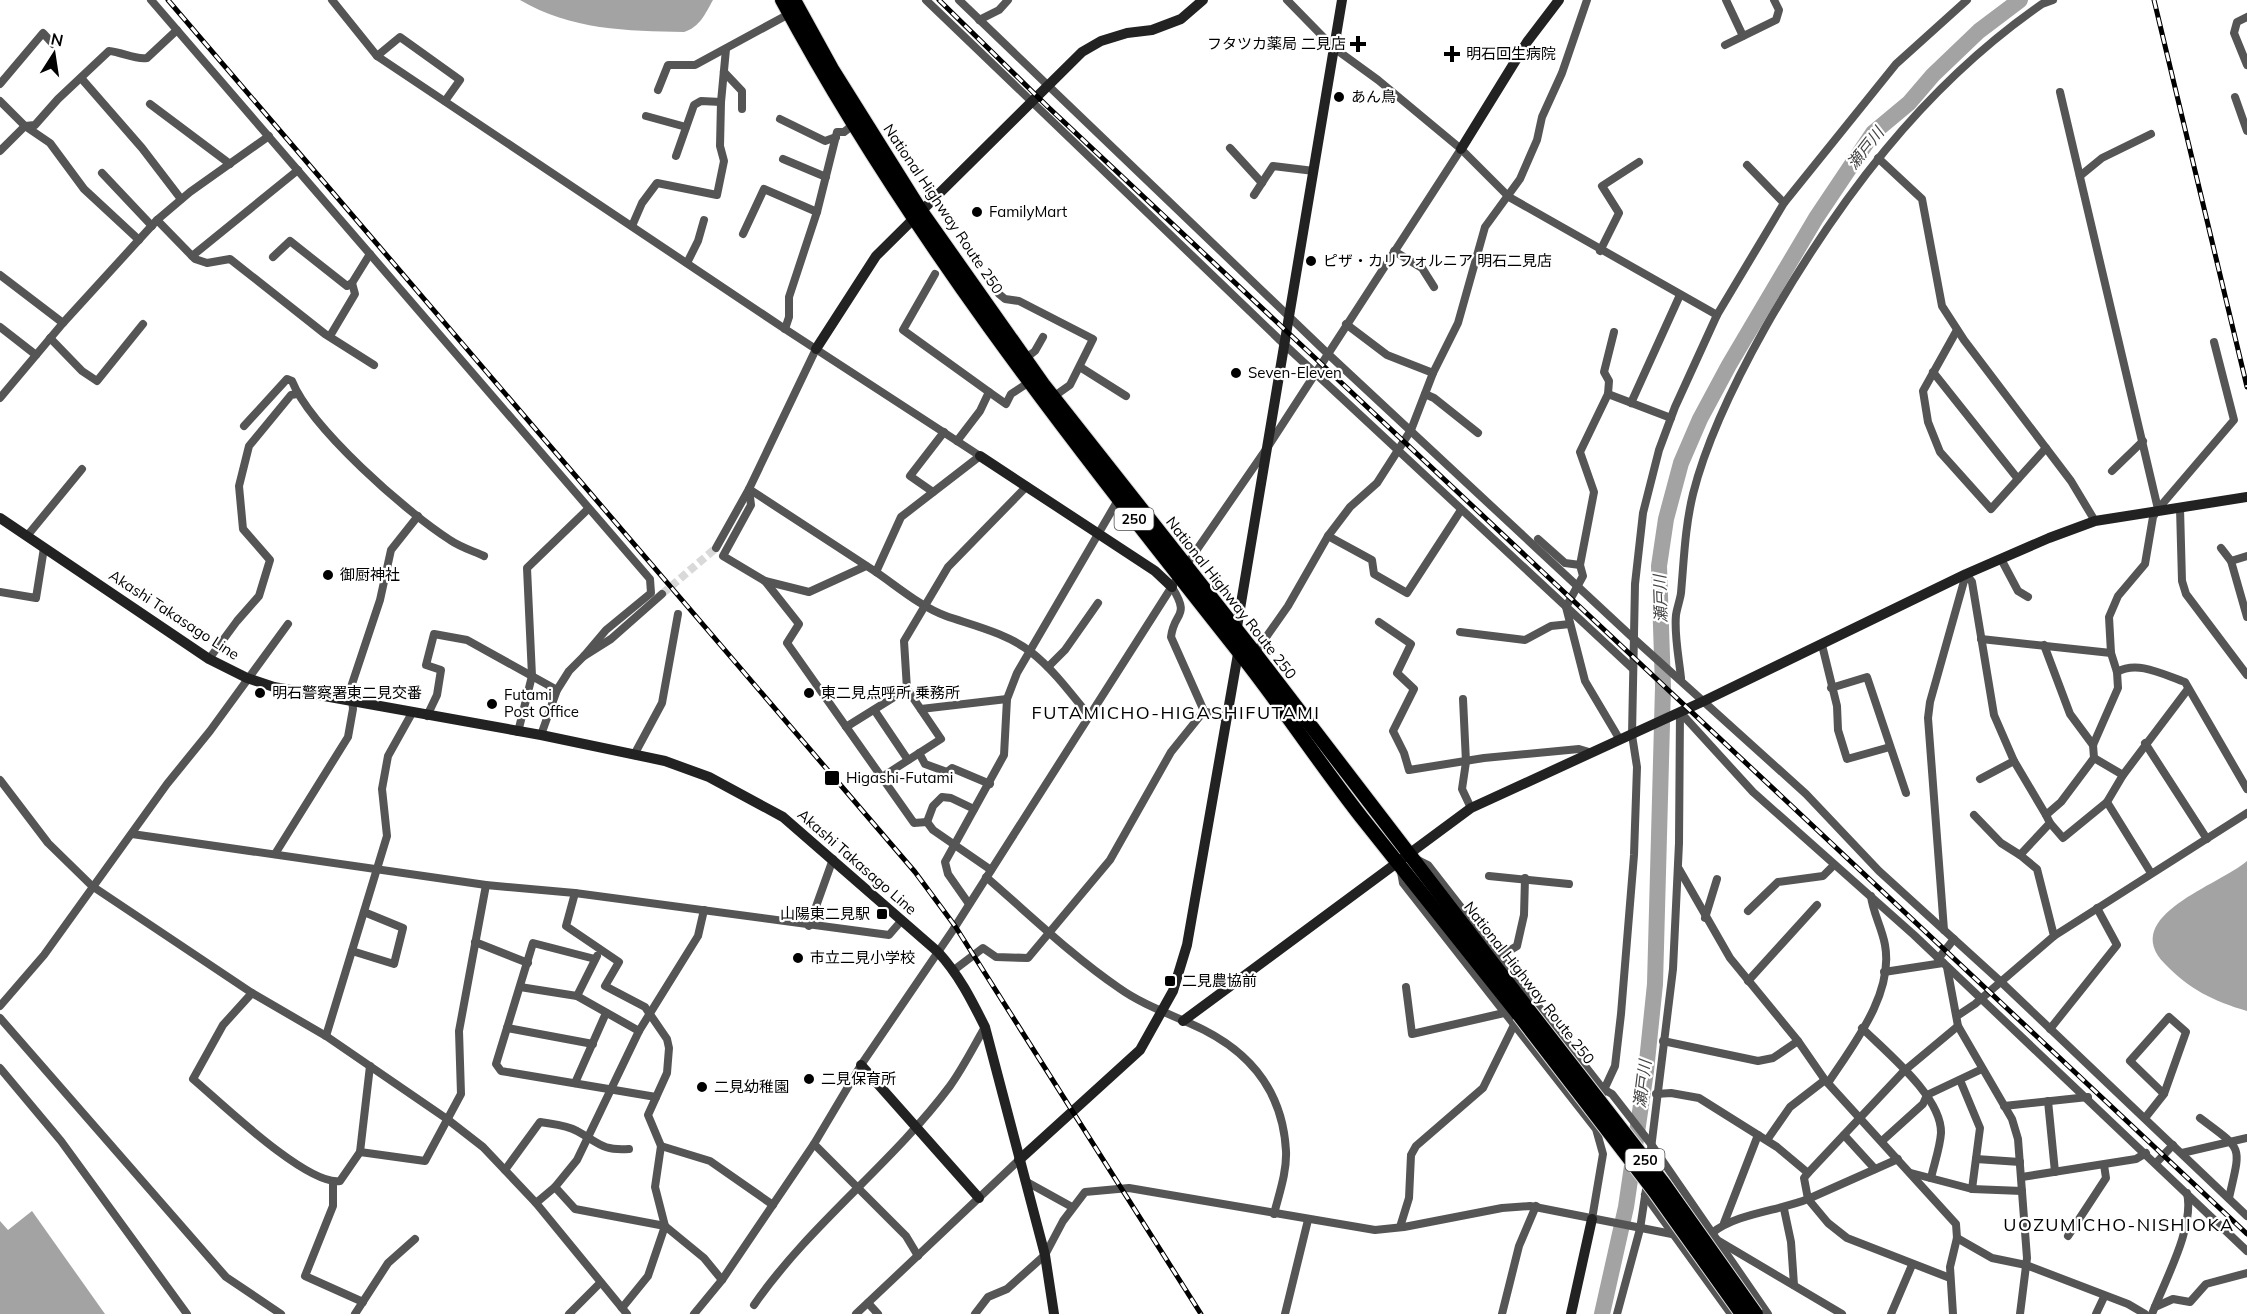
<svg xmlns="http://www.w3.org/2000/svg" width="2247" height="1314" font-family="Mulish,'Noto Sans JP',sans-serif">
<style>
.water{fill:#a3a3a3}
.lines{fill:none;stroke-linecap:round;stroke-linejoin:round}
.river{stroke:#a3a3a3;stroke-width:16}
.street-tunnel{stroke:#d9d9d9;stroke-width:8;stroke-dasharray:8 4;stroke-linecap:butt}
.highway-casing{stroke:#dbdbdb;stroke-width:16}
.street{stroke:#555;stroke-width:8}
.secondary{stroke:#222;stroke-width:10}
.highway{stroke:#000;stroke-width:14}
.rail-casing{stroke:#000;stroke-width:5}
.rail{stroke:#fff;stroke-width:3;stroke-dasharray:9;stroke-linecap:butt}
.highway-bridge-casing{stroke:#dbdbdb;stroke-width:16;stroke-linecap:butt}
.highway-bridge{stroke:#000;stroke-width:14}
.poi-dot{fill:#000;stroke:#fff;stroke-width:2}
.labels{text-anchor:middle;stroke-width:4.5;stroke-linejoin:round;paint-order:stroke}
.shield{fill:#fff;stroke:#4c4c4c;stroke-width:1.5}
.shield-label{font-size:14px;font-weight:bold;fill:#000}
.poi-label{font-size:15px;fill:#000;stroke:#fff;text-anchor:start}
.street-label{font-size:15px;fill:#000;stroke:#fff}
.water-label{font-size:16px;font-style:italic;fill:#444;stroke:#fff}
.quarter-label{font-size:18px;letter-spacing:1.5px;fill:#000;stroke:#fff}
</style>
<rect width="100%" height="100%" fill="#fff"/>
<g class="water">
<path d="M520 0H713C705 14 700 27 684 32 627 31 571 30 520 0Z"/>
<path d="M2247 861V1011C2213 1001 2189 989 2165 964 2118 916 2220 885 2247 861Z"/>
<path d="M32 1211 105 1314H0V1221L8 1230Z"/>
</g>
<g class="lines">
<path class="river" d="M1602 1314 1626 1207 1646 1071 1655 984 1663 687 1659 566 1666 519 1681 463 1700 419 1729 365 1816 218 1873 133 1909 103 1933 75 1979 31 2020 0"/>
<path class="street-tunnel" d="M662 594 716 548"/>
<defs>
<g id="highway">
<path d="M782 0C908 235 1073 442 1238 651 1281 705 1319 763 1362 818 1414 884 1467 949 1519 1015"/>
<path d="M794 0 832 69 921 211 1043 384 1255 653 1528 1009"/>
</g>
</defs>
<use href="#highway" class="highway-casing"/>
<g class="street">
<path d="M151 0 650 579 651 593 606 630 584 656"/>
<path d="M332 0 377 56 785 329 980 456 901 517 876 572 749 489 716 548"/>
<path d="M926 0 1286 346 1632 668"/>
<path d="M959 0 1327 353 1632 637 1806 794 1879 871 2000 981 2247 1216"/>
<path d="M1287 0 1334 48 1378 80 1461 149 1509 197 1717 315"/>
<path d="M1726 0 1743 36"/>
<path d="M2247 17 2237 22 2234 33 2247 65"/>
<path d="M979 20 999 10 1008 0"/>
<path d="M1725 45 1776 20 1779 10 1774 0"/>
<path d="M377 56 400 37 460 80 445 101"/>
<path d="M724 72 742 91V109"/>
<path d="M81 78 142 148 181 199"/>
<path d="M0 84 43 33 53 44"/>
<path d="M658 90 668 65H695L789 14"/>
<path d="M2060 92 2158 509"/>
<path d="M2235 97 2247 131"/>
<path d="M0 101 25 126 50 143 84 189 139 240"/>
<path d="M150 104 230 164"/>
<path d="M646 116 686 127"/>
<path d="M780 119 825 141 836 137"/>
<path d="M1230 148 1262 183"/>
<path d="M0 151 25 126 35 125 58 99 109 51C122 52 135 60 147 58L177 30"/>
<path d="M676 156 694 105 701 101 721 102"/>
<path d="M1878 158 1922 199 1942 306 1964 340 2071 481 2095 521"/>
<path d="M783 159 826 177"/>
<path d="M1747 165 1784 203"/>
<path d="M102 173 152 226"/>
<path d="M2080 176 2102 158 2151 134"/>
<path d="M1254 195 1273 166 1314 171"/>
<path d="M157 220 195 259 207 263 230 259 325 334 374 365"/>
<path d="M632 226 642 203 657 183 717 195 724 161 720 146 721 102 726 49"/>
<path d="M743 234 764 189 817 212"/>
<path d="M1394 251 1422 268 1434 287"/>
<path d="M1600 251 1619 213 1602 186 1639 162"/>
<path d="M192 256 298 170"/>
<path d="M273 257 290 241 347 286 352 283 370 254"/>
<path d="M687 263 698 241 704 220"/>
<path d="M935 274 903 330 989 392 980 411 957 441"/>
<path d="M0 275 63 323"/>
<path d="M999 294 1005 299 1019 301 1093 339 1070 385 1053 397"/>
<path d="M1346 324 1387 355 1433 373"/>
<path d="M0 327 36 355"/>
<path d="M785 329 789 317V297L817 212 837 132H844L853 125"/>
<path d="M1957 330 1923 391 1928 422 1940 452 1991 509 2046 448"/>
<path d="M330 336 355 294 352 283"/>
<path d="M50 338 82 371 97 381 143 324"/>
<path d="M816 349 749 489 751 505 723 556 765 581 799 624 787 643 914 823 927 822"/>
<path d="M1025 359 1035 351 1043 337"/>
<path d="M1080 367 1126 396"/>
<path d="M1933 372 2018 479"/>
<path d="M989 392 1006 404 1011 394 1028 383"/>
<path d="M1425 394 1434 398 1478 433"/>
<path d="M1608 394 1609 381 1604 372 1614 332"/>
<path d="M0 398 63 323 157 220 190 192 269 136"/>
<path d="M1631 403 1680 295"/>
<path d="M244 426 287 379 292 381C311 428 406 512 450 540 460 547 473 551 484 556"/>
<path d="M2112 471 2143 441"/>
<path d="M933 492 910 476 944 432"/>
<path d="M2180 508 2182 581 2186 594 2247 675"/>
<path d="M27 536 82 469"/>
<path d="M1328 536 1372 560 1374 574 1407 593 1461 510"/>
<path d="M1538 539 1565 563 1580 565"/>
<path d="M2221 548 2231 561 2247 617"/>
<path d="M2001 559 2018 591 2028 597"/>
<path d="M2231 561 2247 556"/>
<path d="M876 572C898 587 921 607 946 616 975 626 1006 633 1031 652 1054 670 1072 695 1090 717"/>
<path d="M765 581 809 592 866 566"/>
<path d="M1172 587C1191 618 1174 611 1171 637L1204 711 1226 718"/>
<path d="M0 592 36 598 44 548"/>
<path d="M1379 622 1411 644 1397 673 1414 689 1393 731 1404 753 1409 770 1484 758 1579 749 1589 752"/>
<path d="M1460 632 1525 640 1551 626 1570 624"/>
<path d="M1981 639 2111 653"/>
<path d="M1822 645 1837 706 1838 730 1847 759 1890 747"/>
<path d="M2044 645 2070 714 2093 745"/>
<path d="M1255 653 1288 606 1328 536 1350 507 1377 483 1411 430 1433 373 1458 323 1485 227 1520 179 1537 140 1542 117 1562 73 1587 0"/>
<path d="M209 659 237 621 259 596 270 560 243 529 239 486 249 446 291 395 297 394"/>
<path d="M1048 667 1065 650 1098 603"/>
<path d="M2117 672C2138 660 2164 675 2185 682L2247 789"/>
<path d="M1681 678C1679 658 1674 635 1676 615 1677 608 1680 600 1681 593 1684 559 1685 527 1693 494 1707 438 1737 378 1765 328 1837 202 1922 87 2042 4L2053 0"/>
<path d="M1831 688 1867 677 1906 793"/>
<path d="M1463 699 1466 762 1462 789 1471 808"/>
<path d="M921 709 1007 699"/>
<path d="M875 711 908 760"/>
<path d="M1680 712 1753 792 1914 935 2247 1251"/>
<path d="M427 716 437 695 441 670 426 665 434 634 467 640 557 690"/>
<path d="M846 727 907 689 904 641 948 567 1027 486"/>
<path d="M518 732 532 676 527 568 588 509"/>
<path d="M541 735 557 690 569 671 584 656 611 639 662 594"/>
<path d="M1620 740 1585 681 1566 607 1583 576 1580 565 1594 492 1580 452 1608 394 1671 418"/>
<path d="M2145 743 2207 839"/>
<path d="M919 753 925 764 947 772 952 768 990 784"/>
<path d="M634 755 662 703 678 614"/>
<path d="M2094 758 2123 775"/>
<path d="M2014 761 2046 815"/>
<path d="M882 777 941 739 907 689"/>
<path d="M0 780 48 843 92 886 252 993 326 1036 447 1119 483 1147 536 1203 627 1314"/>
<path d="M1974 815 2001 843 2020 855"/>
<path d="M927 822 933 830 991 870"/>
<path d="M927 822 933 806 942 797 951 798 974 809"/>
<path d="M2050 823 2063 838 2107 802"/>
<path d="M132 834 486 885 575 893 889 935 902 920"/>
<path d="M275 854 348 737 353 709 351 687 380 600 391 550 418 516"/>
<path d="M1418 860 1428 865 1603 1089 1612 1094 1651 1144 1768 1314"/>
<path d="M1679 869 1730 958 1798 1041 1825 1080 1956 1224 1957 1238 1950 1267 1953 1314"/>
<path d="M1401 872 1403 883 1596 1129 1603 1154 1592 1219"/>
<path d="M2151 873 2107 802 2123 775 2188 689"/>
<path d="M1489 876 1569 884"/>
<path d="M986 877C1029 914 1072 956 1119 988 1144 1006 1176 1016 1204 1030 1255 1056 1283 1095 1286 1151 1287 1172 1279 1194 1274 1214"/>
<path d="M575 893 566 926 619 962 605 986 645 1007 667 1039 669 1048 667 1073 648 1115 661 1146 655 1187 665 1226 648 1276 622 1308"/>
<path d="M969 904 948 874 945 862 1004 755 1007 699 1017 673 1118 500"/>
<path d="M1748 911 1778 882 1823 876 1834 865"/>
<path d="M1705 918 1717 879"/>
<path d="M809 926 833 859"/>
<path d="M1944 930 1928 718 1930 702 1966 574 1972 582 1994 715 2014 761 1980 779"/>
<path d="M2054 936 2247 813"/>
<path d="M475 942 528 963"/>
<path d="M352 951 394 964 403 928 364 912"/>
<path d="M1499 957 1517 946 1524 915 1525 878"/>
<path d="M595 959 533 943 496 1064 501 1071 656 1097"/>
<path d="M1938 959 1954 939"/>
<path d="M1947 967 1958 1026 2012 1119 2018 1139 2027 1258 2020 1314"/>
<path d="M954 970 983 948 996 957 1028 958 1110 860 1171 752 1204 711"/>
<path d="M1884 972 1943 963"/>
<path d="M1748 981 1817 905"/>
<path d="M520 987 577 996 639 1031"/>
<path d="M1406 987 1412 1034 1504 1013"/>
<path d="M252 993 223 1025 193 1079C220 1102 307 1186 340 1181L360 1152 370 1066"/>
<path d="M577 996 597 956"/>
<path d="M0 1006 44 955 167 784 210 731 288 624"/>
<path d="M1957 1016 1975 1004 2054 936 2037 869 2020 855 2050 823 2046 815 2061 802 2094 758 2093 745 2118 688 2117 672 2111 653 2109 617 2118 596 2145 564 2153 517 2158 509 2234 420 2214 342"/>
<path d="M0 1018 226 1277 281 1314"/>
<path d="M507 1028 593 1044"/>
<path d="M1862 1028C1886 1052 1942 1097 1941 1133 1940 1148 1934 1164 1931 1178"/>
<path d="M2050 1029 2117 945 2097 908"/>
<path d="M326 1036 387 836 382 789 388 756 412 713"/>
<path d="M1663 1041 1758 1061 1773 1058 1798 1041"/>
<path d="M0 1068 61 1141 187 1314"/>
<path d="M1960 1080 1980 1128 1972 1189"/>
<path d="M575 1083 606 1013"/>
<path d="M1828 1083C1853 1045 1894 994 1885 945 1882 928 1873 913 1871 896"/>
<path d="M1656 1094 1671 1093 1699 1098 1777 1147 1808 1173"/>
<path d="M2048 1101 2055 1172"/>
<path d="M2004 1106 2088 1097"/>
<path d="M2145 1118 2164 1094 2186 1032 2169 1017 2130 1061 2164 1094"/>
<path d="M2200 1118C2244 1151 2241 1144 2229 1198"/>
<path d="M1590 1120 1615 1066 1621 1014 1634 855 1637 767 1632 735 1635 584 1643 513 1659 450 1675 407 1717 315 1784 203 1896 64 1967 0"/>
<path d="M1844 1135 1875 1169"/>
<path d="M1767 1140 1790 1107 1825 1080"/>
<path d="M1882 1141 1923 1104 1927 1095 1982 1069"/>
<path d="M814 1144 906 1236 918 1256"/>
<path d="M661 1146 710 1161 773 1205"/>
<path d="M360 1152 425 1161 461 1094 459 1031 486 885"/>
<path d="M2182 1153 2247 1138"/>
<path d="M1898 1159 1808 1199 1828 1223 1847 1238 1950 1278"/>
<path d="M1976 1159 2020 1162"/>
<path d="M2156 1163 2173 1145"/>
<path d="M1649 1165 1673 969 1679 843 1680 712"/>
<path d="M505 1170 540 1122C551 1124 567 1125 577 1131 599 1143 602 1151 629 1149"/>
<path d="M1911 1173 1972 1189 2022 1191"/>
<path d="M2022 1177 2136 1159 2146 1153"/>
<path d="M1025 1181 1072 1207"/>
<path d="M333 1182V1206L305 1276 363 1302"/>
<path d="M555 1187 577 1160 639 1031 698 936 704 910"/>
<path d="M1645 1195 1731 1314"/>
<path d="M536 1203 555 1187 575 1209 665 1226 704 1258 722 1280"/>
<path d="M1784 1209 1791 1242 1794 1285"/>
<path d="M1724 1223 1758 1135"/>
<path d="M1400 1227 1409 1198 1411 1155 1416 1146 1483 1088 1514 1025"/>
<path d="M1712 1233C1737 1213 1778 1211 1808 1199L1804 1178 1808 1173 1904 1071 1958 1026"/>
<path d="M2068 1236 2106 1178 2104 1165"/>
<path d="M1957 1238 1992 1258 2026 1265 2128 1304 2145 1314"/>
<path d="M1705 1240H1717L1842 1314"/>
<path d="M868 1303 878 1314"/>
<path d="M754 1305C810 1224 891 1165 950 1086 963 1068 974 1046 985 1027"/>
<path d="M2155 1307 2173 1299 2190 1302 2206 1284 2247 1273"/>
<path d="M355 1314 388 1263 415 1239"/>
<path d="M569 1314 600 1283"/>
<path d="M694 1314 722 1280 814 1144 861 1065 953 930 1178 577 1269 445 1461 149"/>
<path d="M856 1314 1019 1160"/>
<path d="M975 1314 988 1297 1007 1289 1045 1255 1063 1221 1085 1192 1129 1188 1375 1230 1404 1227 1502 1208 1530 1206 1687 1237"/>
<path d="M1285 1314 1308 1220"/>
<path d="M1502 1314 1519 1246 1536 1206"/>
<path d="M1617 1314 1640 1229 1647 1183"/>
<path d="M1891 1314 1912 1265"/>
<path d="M2096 1314 2104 1297"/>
<path d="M2152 1314C2164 1282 2195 1227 2187 1193"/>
</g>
<g class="secondary">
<path d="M1461 149 1527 42 1559 0"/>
<path d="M816 349 876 256 1082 52 1101 41 1127 33 1152 30 1181 19 1203 0"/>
<path d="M980 456 1155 571 1172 587"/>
<path d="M0 518 209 659 247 678 274 687 541 735 665 761 709 777 783 817 938 952C959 975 971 999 985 1027L1045 1255 1054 1314"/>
<path d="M1236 633 1342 0"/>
<path d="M1183 1021 1471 808 1704 701 1966 574 2049 538 2095 521 2247 497"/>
<path d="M861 1065 979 1198"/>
<path d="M1019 1160 1140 1050 1173 991 1187 945 1239 648"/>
<path d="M1571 1314 1592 1219"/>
</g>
<use href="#highway" class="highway"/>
<defs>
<g id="rail">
<path d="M168 0 915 872 955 926 1201 1314"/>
<path d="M939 0 1047 106 2247 1234"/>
<path d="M2154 0 2247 387"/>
</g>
</defs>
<use href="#rail" class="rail-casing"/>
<use href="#rail" class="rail"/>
<defs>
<g id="highway-bridge">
<path d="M1528 1009 1664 1184 1756 1314"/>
<path d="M1519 1015 1655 1192 1742 1314"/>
</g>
</defs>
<use href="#highway-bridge" class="highway-bridge-casing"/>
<use href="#highway-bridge" class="highway-bridge"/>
</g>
<g class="poi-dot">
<path d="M1355 35h6v6h6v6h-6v6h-6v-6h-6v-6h6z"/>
<path d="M1449 45h6v6h6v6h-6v6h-6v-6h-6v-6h6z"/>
<circle cx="1339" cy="97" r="6"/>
<circle cx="977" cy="212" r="6"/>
<circle cx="1311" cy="261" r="6"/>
<circle cx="1236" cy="373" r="6"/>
<circle cx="328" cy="575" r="6"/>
<circle cx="260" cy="693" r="6"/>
<circle cx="809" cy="693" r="6"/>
<circle cx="492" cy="704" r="6"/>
<rect x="824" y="770" width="16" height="16" rx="3"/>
<rect x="876" y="908" width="12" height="12" rx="3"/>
<circle cx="798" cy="958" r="6"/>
<rect x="1164" y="975" width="12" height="12" rx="3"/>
<circle cx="809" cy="1079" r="6"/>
<circle cx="702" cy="1087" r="6"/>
</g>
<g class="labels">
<g class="shield">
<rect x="1114.5" y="508" width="39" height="22" rx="4.5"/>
<rect x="1625.5" y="1149" width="39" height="22" rx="4.5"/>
</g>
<g class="shield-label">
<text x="1134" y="524">250</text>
<text x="1645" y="1165">250</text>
</g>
<g class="poi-label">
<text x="1346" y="49" text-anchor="end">フタツカ薬局 二見店</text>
<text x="1466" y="59">明石回生病院</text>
<text x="1351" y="102">あん鳥</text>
<text x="989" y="217">FamilyMart</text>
<text x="1323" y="266">ピザ・カリフォルニア 明石二見店</text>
<text x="1248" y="378">Seven-Eleven</text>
<text x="340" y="580">御厨神社</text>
<text x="272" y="698">明石警察署東二見交番</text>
<text x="821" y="698">東二見点呼所 乗務所</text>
<text x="504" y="700">Futami<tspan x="504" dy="17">Post Office</tspan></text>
<text x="846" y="783">Higashi-Futami</text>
<text x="870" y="919" text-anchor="end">山陽東二見駅</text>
<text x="810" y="963">市立二見小学校</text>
<text x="1182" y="986">二見農協前</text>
<text x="821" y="1084">二見保育所</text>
<text x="714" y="1092">二見幼稚園</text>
</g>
<g class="street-label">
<text transform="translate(943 209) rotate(56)" y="5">National Highway Route 250</text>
<text transform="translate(1231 598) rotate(52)" y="5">National Highway Route 250</text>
<text transform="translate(174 615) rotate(33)" y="5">Akashi Takasago Line</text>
<text transform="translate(857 862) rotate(41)" y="5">Akashi Takasago Line</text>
<text transform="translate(1529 983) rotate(52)" y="5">National Highway Route 250</text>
</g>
<g class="water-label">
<text transform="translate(1865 148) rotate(-52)" y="6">瀬戸川</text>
<text transform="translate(1660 599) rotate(-92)" y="6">瀬戸川</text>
<text transform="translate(1642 1084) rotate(-83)" y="6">瀬戸川</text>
</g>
<g class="quarter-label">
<text x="1176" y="719">FUTAMICHO-HIGASHIFUTAMI</text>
<text x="2119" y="1231">UOZUMICHO-NISHIOKA</text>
</g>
</g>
<g transform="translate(54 54) rotate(12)" stroke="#ffffff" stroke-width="4.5" paint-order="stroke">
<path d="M0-4.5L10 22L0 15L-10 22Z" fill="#000000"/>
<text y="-9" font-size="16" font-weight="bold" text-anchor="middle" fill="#000000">N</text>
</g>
</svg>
